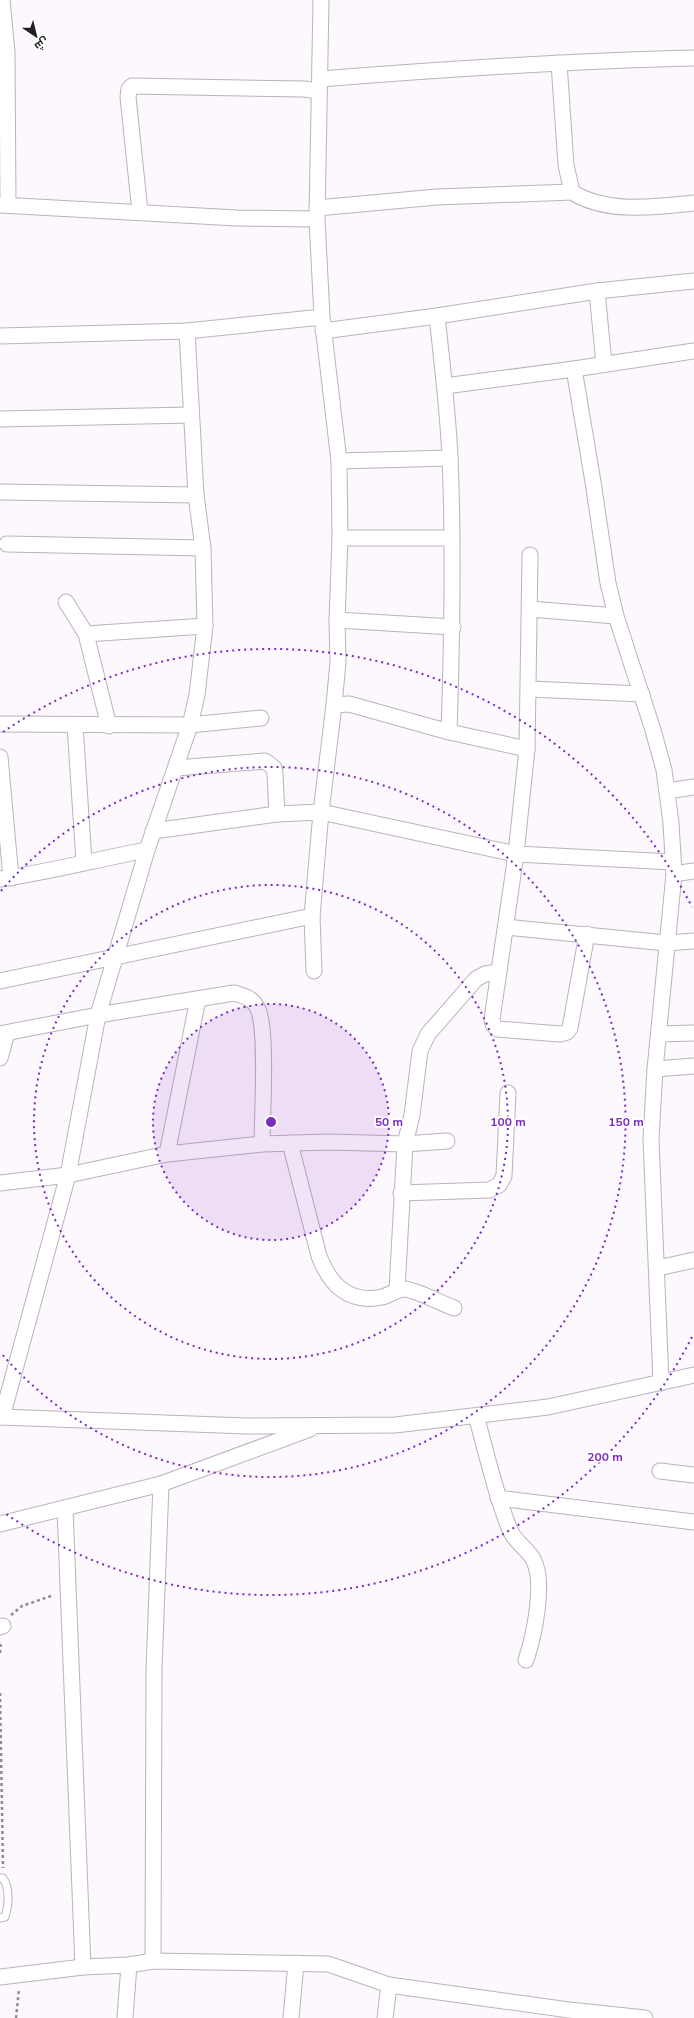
<svg xmlns="http://www.w3.org/2000/svg" width="694" height="2018" font-family="'Nunito Sans',Cairo,sans-serif">
<style>
.lines{fill:none;stroke-linecap:round;stroke-linejoin:round}
.service-casing{stroke:#b9b4ba;stroke-width:9}
.minor-casing{stroke:#b9b4ba;stroke-width:17}
.path{stroke:#8e8a8f;stroke-width:2.5;stroke-dasharray:3 3;stroke-linecap:butt}
.service{stroke:#fff;stroke-width:7}
.minor{stroke:#fff;stroke-width:15}
.ring{fill:none;stroke:#7b2cbf;stroke-width:2;stroke-dasharray:2 4}
.centre{fill:#7b2cbf;stroke:#fff;stroke-width:2}
.ring-label{font-size:12px;text-anchor:middle;font-weight:bold;fill:#7b2cbf;stroke:#fff;stroke-width:3.5;stroke-linejoin:round;paint-order:stroke}
</style>
<rect width="100%" height="100%" fill="#fdf7fe"/>
<g class="lines">
<defs>
<path id="service" d="M0 1878H3C10 1889 9 1905 5 1917L0 1918"/>
<g id="minor">
<path d="M2 0 7 52 8 205"/>
<path d="M559 63 566 165 572 192C606 214 656 207 694 203"/>
<path d="M321 79C445 69 569 61 694 58"/>
<path d="M0 205 237 218 317 219"/>
<path d="M317 208 437 197 572 192"/>
<path d="M140 212 128 97 129 89 132 86 304 89 319 91"/>
<path d="M597 291 604 364"/>
<path d="M437 316C442 363 448 411 450 458 454 550 452 641 449 732"/>
<path d="M323 331 437 316 597 291 694 281"/>
<path d="M0 336 187 331 322 317"/>
<path d="M574 369 593 482 608 583 616 616 653 730 664 770 671 823 674 874 655 1069 651 1139 661 1383"/>
<path d="M445 386 574 369 694 351"/>
<path d="M0 419 191 415"/>
<path d="M339 461 450 458"/>
<path d="M0 492 196 495"/>
<path d="M340 538H452"/>
<path d="M7 544 203 548"/>
<path d="M530 555 527 749 516 854 492 1019 493 1024 497 1029 560 1034 567 1032 570 1028 587 934"/>
<path d="M66 602 86 634 109 726"/>
<path d="M530 609 616 616"/>
<path d="M337 620 453 627"/>
<path d="M86 634 205 626"/>
<path d="M530 689 642 694"/>
<path d="M334 705 349 704 449 732 527 749"/>
<path d="M0 724 190 725 261 718"/>
<path d="M75 725 84 862"/>
<path d="M0 757 11 878"/>
<path d="M176 768 265 761 274 768 275 774 277 814"/>
<path d="M668 791 694 787"/>
<path d="M153 831 277 814 321 812 516 854 673 862"/>
<path d="M674 874 694 871"/>
<path d="M0 879C50 872 98 859 147 850"/>
<path d="M506 927 666 943 694 941"/>
<path d="M314 971 312 916 321 812 334 705 338 662 337 620 340 538 339 461 322 317 317 219 321 0"/>
<path d="M0 981 312 916"/>
<path d="M0 1034 98 1015 234 993C244 996 251 997 257 1007 268 1026 262 1117 262 1144"/>
<path d="M660 1034 694 1033"/>
<path d="M0 1058 7 1033"/>
<path d="M655 1069 694 1066"/>
<path d="M290 1143 319 1256C330 1285 349 1304 382 1297 390 1295 397 1289 405 1289 416 1290 443 1304 454 1308"/>
<path d="M167 1154 198 999"/>
<path d="M0 1183 68 1175 167 1154 262 1144 329 1142 405 1144 447 1141"/>
<path d="M401 1193 489 1190 499 1185 504 1176 508 1093"/>
<path d="M658 1268 694 1260"/>
<path d="M397 1290 405 1144 412 1115 420 1051 428 1034 476 979 485 974 499 972"/>
<path d="M476 1416C487 1454 495 1494 510 1530 515 1543 529 1549 534 1561 545 1584 534 1636 526 1660"/>
<path d="M0 1417 247 1426 395 1425 548 1407 694 1375"/>
<path d="M2 1417 68 1175 98 1015 147 850 190 725 197 695 205 626 203 548 196 495 187 331"/>
<path d="M660 1471 694 1475"/>
<path d="M498 1498 694 1522"/>
<path d="M65 1509 83 1967"/>
<path d="M0 1524 161 1484 310 1429"/>
<path d="M0 1627 3 1626"/>
<path d="M153 1961 154 1669 161 1484"/>
<path d="M0 1977 83 1967 129 1965 153 1961 328 1964 389 1985 569 2010 645 2018"/>
<path d="M125 2018 129 1965"/>
<path d="M291 2018 296 1963"/>
<path d="M385 2018 389 1985"/>
</g>
</defs>
<use href="#service" class="service-casing"/>
<use href="#minor" class="minor-casing"/>
<g class="path">
<path d="M11 1615 22 1606 54 1595"/>
<path d="M0 1653 1 1641"/>
<path d="M0 1693 3 1868"/>
<path d="M16 2018 19 1989"/>
</g>
<use href="#service" class="service"/>
<use href="#minor" class="minor"/>
</g>
<circle cx="271" cy="1122" r="118" fill="#7b2cbf" fill-opacity=".12"/>
<g class="ring">
<circle cx="271" cy="1122" r="118"/>
<circle cx="271" cy="1122" r="237"/>
<path d="M1 891A355 355 0 1 1 1 1353"/>
<path d="M692 1337A473 473 0 0 1 3 1512M3 732A473 473 0 0 1 692 907"/>
</g>
<circle cx="271" cy="1122" r="6" class="centre"/>
<g class="ring-label">
<text x="389" y="1126">50 m</text>
<text x="508" y="1126">100 m</text>
<text x="626" y="1126">150 m</text>
<text x="605" y="1461">200 m</text>
</g>
<g transform="translate(36 36) rotate(145)" stroke="#ffffff" stroke-width="3" paint-order="stroke">
<path d="M0-3L7 15L0 10L-7 15Z" fill="#211f22"/>
<text y="-6" font-size="11" font-weight="bold" text-anchor="middle" fill="#211f22">ش</text>
</g>
</svg>
